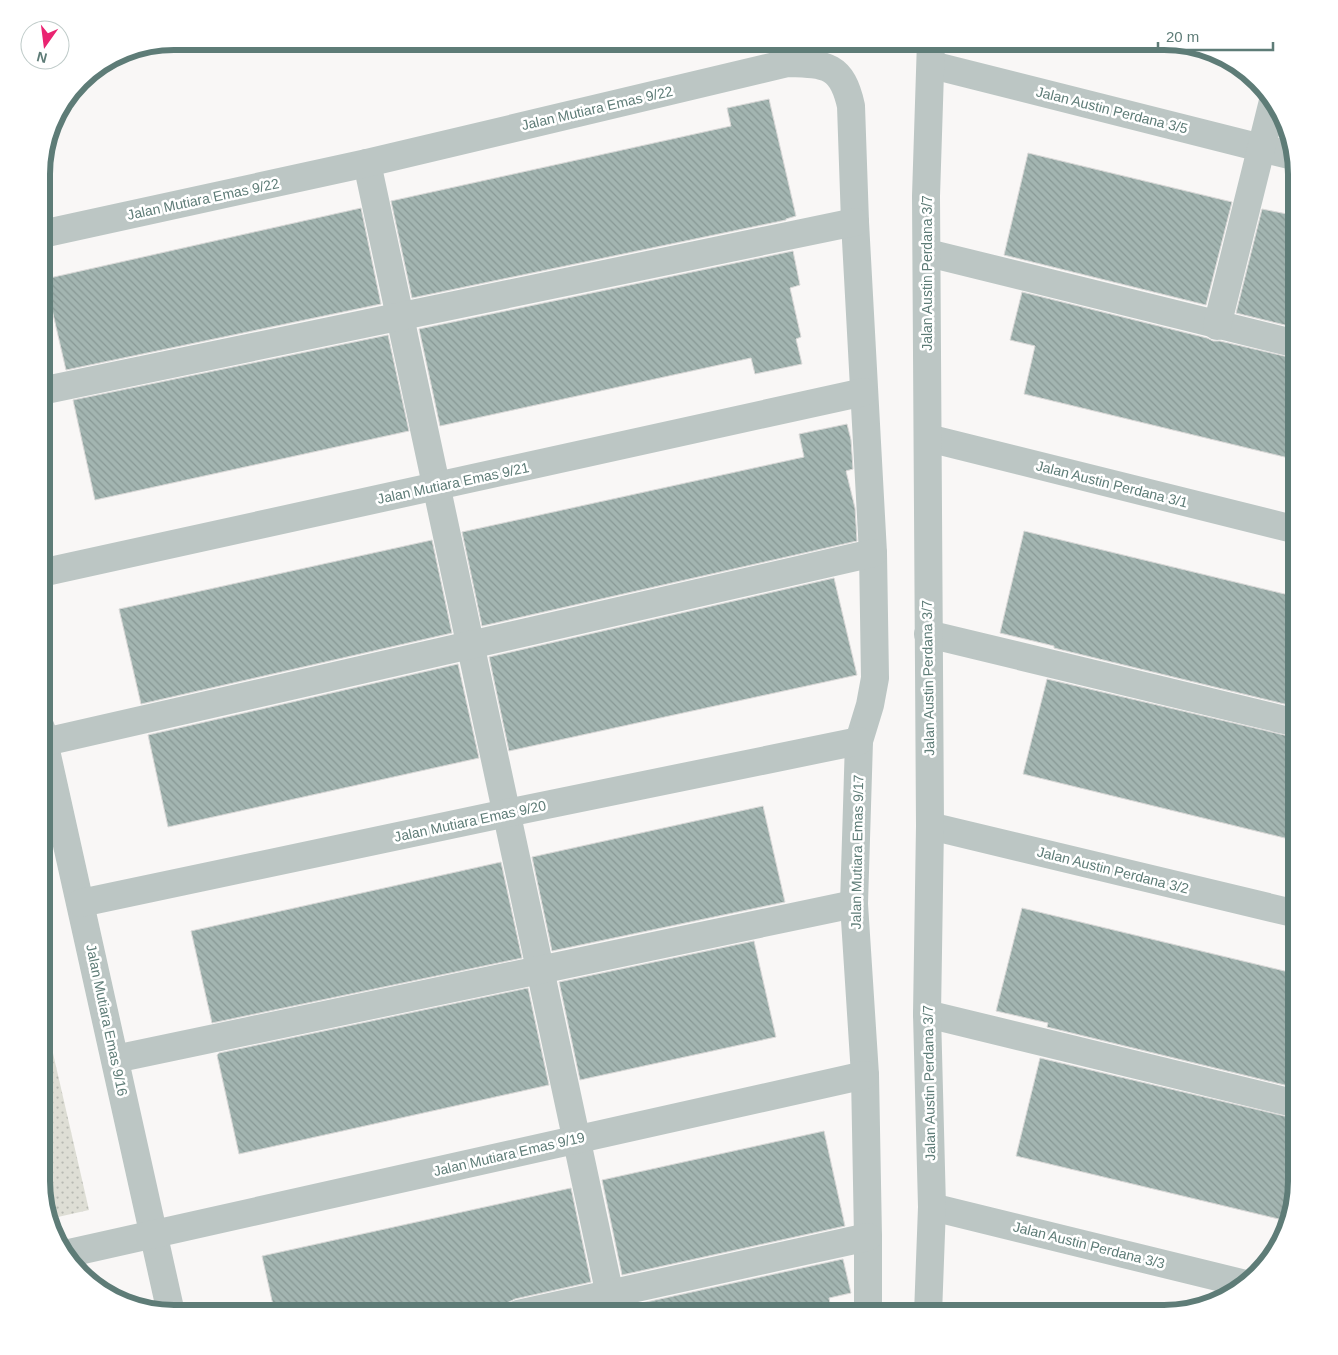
<svg xmlns="http://www.w3.org/2000/svg" width="1338" height="1355" font-family="Helvetica,sans-serif">
<style>
.park{fill:url(#park-dots)}
.building{fill:url(#building-back-hatch);stroke:#dad9d8}
.lines{fill:none;stroke-linecap:round;stroke-linejoin:round}
.minor{stroke:#bcc6c4;stroke-width:28}
.labels{text-anchor:middle;stroke-width:5;stroke-linejoin:round;paint-order:stroke}
.street-label{font-size:14px;fill:#5e7c77;stroke:#fff}
.rim{fill:none;stroke:#5e7c77;stroke-width:6}
</style>
<defs>
<pattern id="park-dots" width="8" height="8" patternUnits="userSpaceOnUse" patternTransform="scale(1.25)"><rect width="8" height="8" fill="#deded5"/><path d="M2 2h.1M6 6h.1" fill="none" stroke="#b7b9b2" stroke-width="1.8" stroke-linecap="round"/></pattern>
<pattern id="building-back-hatch" width="6" height="6" patternUnits="userSpaceOnUse" patternTransform="scale(1.25)"><rect width="6" height="6" fill="#a3b5b1"/><path d="M-1 5l2 2M0 0l6 6M5-1l2 2" fill="none" stroke="#889895"/></pattern>
</defs>
<rect width="100%" height="100%" fill="#f9f7f6"/>
<path class="park" d="M41 1001 89 1210 49 1219 41 1181Z"/>
<g class="building">
<path d="M769 99 796 216 786 219V220L412 298 391 201 731 126 727 108Z"/>
<path d="M1028 153 1232 202 1206 305 1004 255Z"/>
<path d="M361 208 381 304 66 370 45 279Z"/>
<path d="M1262 209 1297 216V328L1236 313Z"/>
<path d="M793 251 800 285 790 288 801 337 796 339 802 364 755 374 751 358 440 426 419 329Z"/>
<path d="M1022 292 1207 338 1213 341H1220L1297 359V460L1024 394 1035 346 1010 340Z"/>
<path d="M388 335 409 431 95 500 73 400Z"/>
<path d="M847 424 851 440 853 469 846 471 855 508 857 541 482 626 462 532 804 457 799 434Z"/>
<path d="M1024 531 1297 597V707L1054 648V646L1000 633Z"/>
<path d="M432 540 452 633 141 704 119 609Z"/>
<path d="M834 578 857 675 509 751 489 657Z"/>
<path d="M458 664 479 758 168 827 148 735Z"/>
<path d="M1047 679 1297 738V841L1023 774Z"/>
<path d="M763 806 785 902 552 951 532 857Z"/>
<path d="M501 862 522 958 212 1023 191 931Z"/>
<path d="M1022 908 1297 974V1088L1047 1027 1048 1023 996 1011Z"/>
<path d="M754 941 776 1037 580 1080 559 982Z"/>
<path d="M528 988 549 1085 239 1154 217 1055 219 1053Z"/>
<path d="M1040 1058 1297 1119V1181L1287 1221 1016 1156Z"/>
<path d="M824 1131 845 1226 622 1275 602 1180Z"/>
<path d="M571 1188 591 1282 515 1299 507 1303 503 1309V1314H275L262 1256Z"/>
<path d="M843 1259 851 1293 829 1298 832 1314H629L628 1306Z"/>
</g>
<g class="lines">
<g class="minor">
<path d="M932 65 1293 156"/>
<path d="M367 163 614 1314"/>
<path d="M42 234 367 163 788 63C827 64 842 65 851 106L855 222 873 553 875 678 870 705 859 741 854 904 865 1075 868 1237V1314"/>
<path d="M928 253 1297 344"/>
<path d="M1217 326 1273 101"/>
<path d="M41 391 855 222"/>
<path d="M928 438 1297 530"/>
<path d="M41 573 864 392"/>
<path d="M928 634 1297 723"/>
<path d="M41 728 171 1313"/>
<path d="M45 742 873 553"/>
<path d="M930 826 1297 914"/>
<path d="M81 903 507 813 859 741"/>
<path d="M927 1014 1297 1104"/>
<path d="M115 1059 854 904"/>
<path d="M932 1207 1246 1284"/>
<path d="M65 1254 865 1075"/>
<path d="M518 1314 868 1237"/>
<path d="M928 1314 932 1207 927 1014 930 826 926 196 931 41"/>
</g>
</g>
<g class="labels">
<g class="street-label">
<text transform="translate(597 108) rotate(-13)" y="5">Jalan Mutiara Emas 9/22</text>
<text transform="translate(1112 110) rotate(14)" y="5">Jalan Austin Perdana 3/5</text>
<text transform="translate(203 199) rotate(-12)" y="5">Jalan Mutiara Emas 9/22</text>
<text transform="translate(927 273) rotate(-90)" y="5">Jalan Austin Perdana 3/7</text>
<text transform="translate(453 483) rotate(-12)" y="5">Jalan Mutiara Emas 9/21</text>
<text transform="translate(1112 484) rotate(14)" y="5">Jalan Austin Perdana 3/1</text>
<text transform="translate(928 678) rotate(-91)" y="5">Jalan Austin Perdana 3/7</text>
<text transform="translate(470 821) rotate(-12)" y="5">Jalan Mutiara Emas 9/20</text>
<text transform="translate(857 852) rotate(-89)" y="5">Jalan Mutiara Emas 9/17</text>
<text transform="translate(1113 870) rotate(14)" y="5">Jalan Austin Perdana 3/2</text>
<text transform="translate(107 1020) rotate(78)" y="5">Jalan Mutiara Emas 9/16</text>
<text transform="translate(929 1083) rotate(-91)" y="5">Jalan Austin Perdana 3/7</text>
<text transform="translate(509 1154) rotate(-13)" y="5">Jalan Mutiara Emas 9/19</text>
<text transform="translate(1089 1245) rotate(14)" y="5">Jalan Austin Perdana 3/3</text>
</g>
</g>
<path d="M0 0H1338V1355H0ZM174 50H1164A124 124 0 0 1 1288 174V1181A124 124 0 0 1 1164 1305H174A124 124 0 0 1 50 1181V174A124 124 0 0 1 174 50Z" fill="#fff" fill-rule="evenodd"/>
<path class="rim" d="M174 50H1164A124 124 0 0 1 1288 174V1181A124 124 0 0 1 1164 1305H174A124 124 0 0 1 50 1181V174A124 124 0 0 1 174 50Z"/>
<g transform="translate(45 45) rotate(194)"><circle r="24" fill="#ffffff" stroke="#bfcbc9"/>
<path d="M0-4L9 19L0 12L-9 19Z" fill="#ea2471"/>
<text y="-8" font-size="14" font-weight="bold" text-anchor="middle" fill="#5e7c77">N</text>
</g>
<path d="M1158 42v8h115v-8" fill="none" stroke="#5e7c77" stroke-width="2.5"/>
<text x="1166" y="42" font-size="15" fill="#5e7c77" stroke="#ffffff" stroke-width="4" paint-order="stroke">20 m</text>
</svg>
